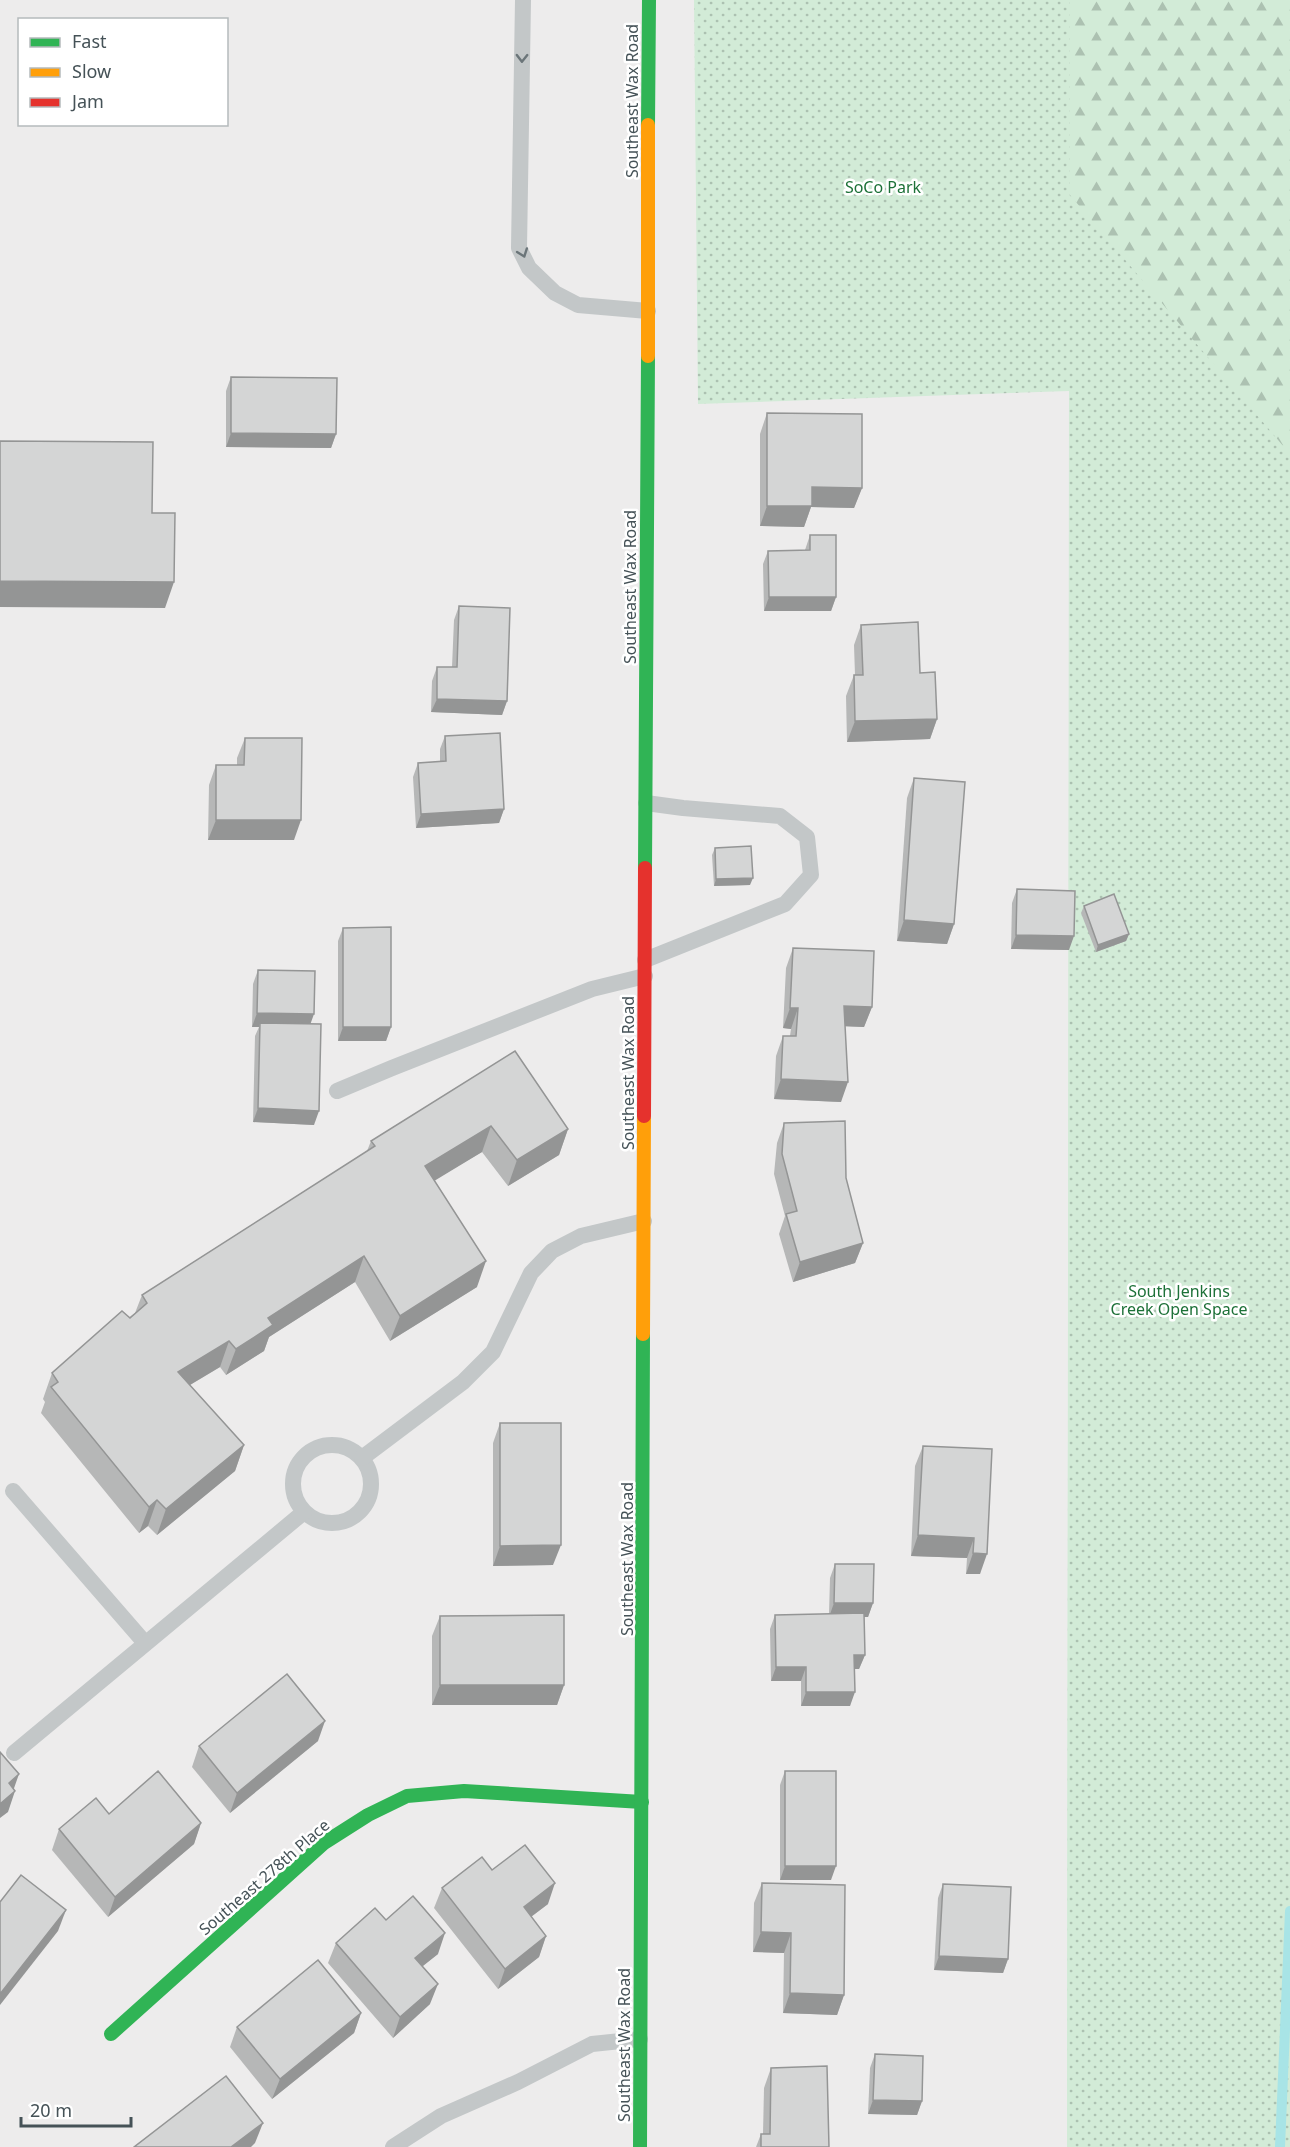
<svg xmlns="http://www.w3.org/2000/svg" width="1290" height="2147" font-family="'Noto Sans',sans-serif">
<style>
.forest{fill:url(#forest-firs)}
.park{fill:url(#park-dots)}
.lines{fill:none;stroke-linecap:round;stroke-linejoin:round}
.stream{stroke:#a8e4e6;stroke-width:10}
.lane{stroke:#c3c7c8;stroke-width:16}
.fast{stroke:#30b455;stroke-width:14}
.slow{stroke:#ff9f0a;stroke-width:14}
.jam{stroke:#e5322d;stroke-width:14}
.wall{fill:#b6b7b7}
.shaded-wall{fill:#949595}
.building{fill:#d4d5d5;stroke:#949595;stroke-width:1.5}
.oneway{stroke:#6b7579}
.labels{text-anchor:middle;stroke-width:5;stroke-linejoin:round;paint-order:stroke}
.street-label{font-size:16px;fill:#455257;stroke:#fff}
.park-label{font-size:16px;fill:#1d7138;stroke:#fff}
</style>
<defs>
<pattern id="forest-firs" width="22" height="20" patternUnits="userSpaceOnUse" patternTransform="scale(1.5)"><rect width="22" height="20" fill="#d2ebd7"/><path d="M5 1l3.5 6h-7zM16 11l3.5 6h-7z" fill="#acc1b1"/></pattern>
<pattern id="park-dots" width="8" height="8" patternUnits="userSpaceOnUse" patternTransform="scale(1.5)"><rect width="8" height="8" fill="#d2ebd7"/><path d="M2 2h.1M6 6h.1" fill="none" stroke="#acc1b1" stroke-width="1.8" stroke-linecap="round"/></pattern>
</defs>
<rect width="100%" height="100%" fill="#edecec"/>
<path class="forest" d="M1070 0H1290V2147H1067Z"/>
<path class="park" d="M694 0H1070V195L1290 454V2147H1067L1069 391 698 404Z"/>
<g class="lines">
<path class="stream" d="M1280 2147 1290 1911"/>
<g class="lane">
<path d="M523 0 519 248 529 268 555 293 578 305 648 311"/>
<path d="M645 960 785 904 811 875 807 837 780 816 683 808 646 803"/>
<path d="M337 1091 392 1068 592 989 645 976"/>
<circle cx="332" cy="1484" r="39"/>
<path d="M362 1458 463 1382 493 1352 531 1273 552 1251 581 1236 644 1221"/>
<path d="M13 1491 145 1643"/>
<path d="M14 1753 304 1512"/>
<path d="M393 2147 441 2116 518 2082 592 2044 640 2039"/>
</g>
<g class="fast">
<path d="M648 125 649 0"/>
<path d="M645 868 648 356"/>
<path d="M111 2034 324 1843 368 1815 407 1796 464 1791 642 1802"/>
<path d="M640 2147 643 1334"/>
</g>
<g class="slow">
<path d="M648 356V125"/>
<path d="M643 1334 644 1116"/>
</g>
<path class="jam" d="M644 1116 645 868"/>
</g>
<g class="wall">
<path d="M231 377 336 434 331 448 226 447V391Z"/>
<path d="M767 413 862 488 854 508 811 507 804 527 760 526V434Z"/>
<path d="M810 535 836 597 831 611H764L763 564 768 551 805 550Z"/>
<path d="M459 606 507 701 502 715 431 712 432 681 437 667H452L454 620Z"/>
<path d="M861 625 920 673 937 719 930 739 847 742 846 696 854 675H855L854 645Z"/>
<path d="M445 736 504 809 499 823 416 828 413 777 418 763 440 762V749Z"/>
<path d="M245 738 294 840H208L209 785 216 765H237V758Z"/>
<path d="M914 778 954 924 947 944 897 941 907 798Z"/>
<path d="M715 848 750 885 714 886 712 855Z"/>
<path d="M1017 889 1069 950 1011 949 1012 903Z"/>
<path d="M1084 906 1129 934 1126 941 1096 952 1081 913Z"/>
<path d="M343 928 391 1027 386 1041H338V941Z"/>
<path d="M793 948 872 1007 864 1027 845 1026 841 1102 774 1099 776 1056 783 1036H790L791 1029 783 1028 786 968Z"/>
<path d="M258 970 311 1024 314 1125 253 1122 255 1036 259 1027H252L253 984Z"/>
<path d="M515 1051 568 1129 559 1155 508 1186 482 1152 434 1180 477 1287 390 1341 355 1282 269 1337 264 1351 226 1375 220 1367 190 1385 244 1445 235 1471 157 1535 148 1526 139 1533 41 1413 45 1402 43 1399 52 1373 135 1313 142 1295 367 1151 371 1141Z"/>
<path d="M784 1123 846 1178 863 1243 855 1263 793 1282 779 1234 785 1216 774 1174 777 1143Z"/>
<path d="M500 1423 553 1565 493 1566V1443Z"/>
<path d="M923 1446 992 1449 980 1574H966L967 1558 911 1556 915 1466Z"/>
<path d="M835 1564 873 1603 868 1617H864L865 1655 859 1669H855L850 1706H801V1681H771L770 1629 775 1615 829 1614 830 1578Z"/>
<path d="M440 1616 564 1685 557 1705H432V1636Z"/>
<path d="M318 1741 230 1813 192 1767 199 1746Z"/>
<path d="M785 1771 831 1880H780V1785Z"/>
<path d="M109 1814 201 1823 194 1844 108 1917 52 1850 59 1829Z"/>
<path d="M492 1870 548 1904 531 1917 546 1936 539 1957 498 1989 434 1908 442 1888Z"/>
<path d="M762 1883 844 1995 837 2015 783 2013 784 1953 753 1952 754 1903Z"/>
<path d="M943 1884 1008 1959 1003 1973 934 1970 938 1898Z"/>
<path d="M386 1920 438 1954 422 1966 430 2004 393 2038 328 1963 336 1943Z"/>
<path d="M361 2013 354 2033 272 2099 230 2047 237 2027Z"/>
<path d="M875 2054 922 2101 917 2115 868 2114 870 2068Z"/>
<path d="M771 2068 829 2147 763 2134 764 2088Z"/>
<path d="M761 2134V2147H756Z"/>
</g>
<g class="shaded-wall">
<path d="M231 433 336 434 331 448 226 447Z"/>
<path d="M812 487 862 488 854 508 811 507 804 527 760 526 767 506Z"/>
<path d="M0 581 174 582 165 608 0 607Z"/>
<path d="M769 597H836L831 611H764Z"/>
<path d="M437 699 507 701 502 715 431 712Z"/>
<path d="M937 719 930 739 847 742 855 721Z"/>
<path d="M504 809 499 823 416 828 421 814Z"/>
<path d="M216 820H301L294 840H208Z"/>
<path d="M753 878 750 885 714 886 716 879Z"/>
<path d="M904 920 954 924 947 944 897 941Z"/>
<path d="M1129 934 1126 941 1096 952 1098 945Z"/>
<path d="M1016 935 1074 936 1069 950 1011 949Z"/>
<path d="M844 1006 872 1007 864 1027 837 1026Z"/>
<path d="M790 1008H798L791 1029 783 1028Z"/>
<path d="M257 1013 314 1014 309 1028 260 1023 259 1027H252Z"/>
<path d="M343 1027H391L386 1041H338Z"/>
<path d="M781 1079 848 1082 841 1102 774 1099Z"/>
<path d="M258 1108 319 1111 314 1125 253 1122Z"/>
<path d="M491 1126 482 1152 416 1192 425 1166Z"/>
<path d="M568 1129 559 1155 508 1186 517 1160Z"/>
<path d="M863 1243 855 1263 793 1282 800 1262Z"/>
<path d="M364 1256 355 1282 269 1337 264 1351 226 1375 236 1349 268 1318Z"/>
<path d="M486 1261 477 1287 390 1341 400 1316Z"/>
<path d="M229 1341 220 1367 168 1398 178 1372Z"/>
<path d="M244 1445 235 1471 157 1535 166 1509Z"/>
<path d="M157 1500 148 1526 139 1533 149 1507Z"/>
<path d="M918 1535 974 1538 967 1558 911 1556Z"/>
<path d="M561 1545 553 1565 493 1566 500 1546Z"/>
<path d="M973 1553 987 1554 980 1574H966Z"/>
<path d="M834 1603H873L868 1617H829Z"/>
<path d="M854 1655H865L859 1669H849Z"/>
<path d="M776 1667H806L801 1681H771Z"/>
<path d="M440 1685H564L557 1705H432Z"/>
<path d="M806 1692H855L850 1706H801Z"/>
<path d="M325 1721 318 1741 230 1813 237 1793Z"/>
<path d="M19 1774 12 1794 15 1791 8 1812 0 1818V1804L9 1783Z"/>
<path d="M201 1823 194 1844 108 1917 115 1897Z"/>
<path d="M785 1866H836L831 1880H780Z"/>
<path d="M555 1883 548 1904 516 1928 524 1907Z"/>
<path d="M66 1910 58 1931 0 2005V1994Z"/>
<path d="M761 1932 791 1933 784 1953 753 1952Z"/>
<path d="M445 1933 438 1954 408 1978 415 1958Z"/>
<path d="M546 1936 539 1957 498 1989 505 1969Z"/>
<path d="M939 1956 1008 1959 1003 1973 934 1970Z"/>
<path d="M438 1984 430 2004 393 2038 400 2017Z"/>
<path d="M790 1993 844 1995 837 2015 783 2013Z"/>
<path d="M361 2013 354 2033 272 2099 280 2079Z"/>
<path d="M873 2100 922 2101 917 2115 868 2114Z"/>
<path d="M263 2123 255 2143 251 2147H231Z"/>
</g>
<g class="building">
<path d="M231 377 337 378 336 434 231 433Z"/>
<path d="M767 413 862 414V488L812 487V506H767Z"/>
<path d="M0 441 153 442 152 513H175L174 582 0 581Z"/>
<path d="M810 535H836V597H769L768 551 810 550Z"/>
<path d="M459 606 510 608 507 701 437 699V667H457Z"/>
<path d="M918 622 920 673 935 672 937 719 855 721 854 675H863L861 625Z"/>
<path d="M500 733 504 809 421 814 418 763 446 761 445 736Z"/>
<path d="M245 738H302L301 820H216V765H244Z"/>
<path d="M914 778 965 782 954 924 904 920Z"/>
<path d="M751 846 753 878 716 879 715 848Z"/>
<path d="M1017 889 1075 891 1074 936 1016 935Z"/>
<path d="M1114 894 1129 934 1098 945 1084 906Z"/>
<path d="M391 927V1027H343V928Z"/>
<path d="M793 948 874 951 872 1007 844 1006 848 1082 781 1079 783 1036H796L798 1008H790Z"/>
<path d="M258 970 315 971 314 1014 257 1013Z"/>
<path d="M260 1023 321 1024 319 1111 258 1108Z"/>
<path d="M515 1051 568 1129 517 1160 491 1126 425 1166 486 1261 400 1316 364 1256 268 1318 273 1325 236 1349 229 1341 178 1372 244 1445 166 1509 157 1500 149 1507 51 1387 58 1382 52 1373 122 1311 130 1318 147 1303 142 1295 375 1146 371 1141Z"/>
<path d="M845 1121 846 1178 863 1243 800 1262 786 1214 797 1211 782 1154 784 1123Z"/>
<path d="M500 1423H561V1545L500 1546Z"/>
<path d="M923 1446 992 1449 987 1554 973 1553 974 1538 918 1535Z"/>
<path d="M835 1564H874L873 1603H834Z"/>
<path d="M864 1613 865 1655H854L855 1692H806V1667H776L775 1615Z"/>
<path d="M564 1615V1685H440V1616Z"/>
<path d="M287 1674 325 1721 237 1793 199 1746Z"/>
<path d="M0 1752 19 1774 9 1783 15 1791 0 1804Z"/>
<path d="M158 1771 201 1823 115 1897 59 1829 96 1798 109 1814Z"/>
<rect x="785" y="1771" width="51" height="95"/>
<path d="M525 1845 555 1883 524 1907 546 1936 505 1969 442 1888 482 1857 492 1870Z"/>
<path d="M21 1875 66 1910 0 1994V1902Z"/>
<path d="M762 1883 845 1885 844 1995 790 1993 791 1933 761 1932Z"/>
<path d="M943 1884 1011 1887 1008 1959 939 1956Z"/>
<path d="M413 1896 445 1933 415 1958 438 1984 400 2017 336 1943 375 1908 386 1920Z"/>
<path d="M318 1960 361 2013 280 2079 237 2027Z"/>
<path d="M875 2054 923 2056 922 2101 873 2100Z"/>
<path d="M827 2066 829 2147H761V2134H770L771 2068Z"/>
<path d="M226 2076 263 2123 231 2147H134Z"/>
</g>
<defs><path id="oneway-chevron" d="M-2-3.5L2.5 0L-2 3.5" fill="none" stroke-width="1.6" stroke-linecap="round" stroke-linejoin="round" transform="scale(1.5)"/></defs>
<g class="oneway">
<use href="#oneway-chevron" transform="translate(522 58) rotate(91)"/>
<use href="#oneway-chevron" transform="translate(523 253) rotate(70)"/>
</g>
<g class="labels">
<g class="street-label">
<text transform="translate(632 101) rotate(-90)" y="6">Southeast Wax Road</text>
<text transform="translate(630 587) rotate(-90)" y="6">Southeast Wax Road</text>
<text transform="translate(628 1073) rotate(-90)" y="6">Southeast Wax Road</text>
<text transform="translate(627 1559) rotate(-90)" y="6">Southeast Wax Road</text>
<text transform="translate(264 1877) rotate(-41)" y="6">Southeast 278th Place</text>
<text transform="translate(624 2045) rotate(-90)" y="6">Southeast Wax Road</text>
</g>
<g class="park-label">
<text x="883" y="193">SoCo Park</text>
<text x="1179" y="1297">South Jenkins<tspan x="1179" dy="18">Creek Open Space</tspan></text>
</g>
</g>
<rect x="18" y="18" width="210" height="108" fill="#ffffff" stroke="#b5babc" stroke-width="1.5"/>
<rect x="30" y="38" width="30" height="9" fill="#30b455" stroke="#b5babc" stroke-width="1.5"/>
<text x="72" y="48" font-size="18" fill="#455257">Fast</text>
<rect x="30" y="68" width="30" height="9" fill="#ff9f0a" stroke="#b5babc" stroke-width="1.5"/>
<text x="72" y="78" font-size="18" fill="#455257">Slow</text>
<rect x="30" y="98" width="30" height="9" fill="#e5322d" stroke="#b5babc" stroke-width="1.5"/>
<text x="72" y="108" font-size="18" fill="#455257">Jam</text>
<path d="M21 2117v9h110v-9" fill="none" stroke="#455257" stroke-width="3"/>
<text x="30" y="2117" font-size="18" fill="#455257" stroke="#ffffff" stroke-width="4.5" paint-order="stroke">20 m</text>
</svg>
